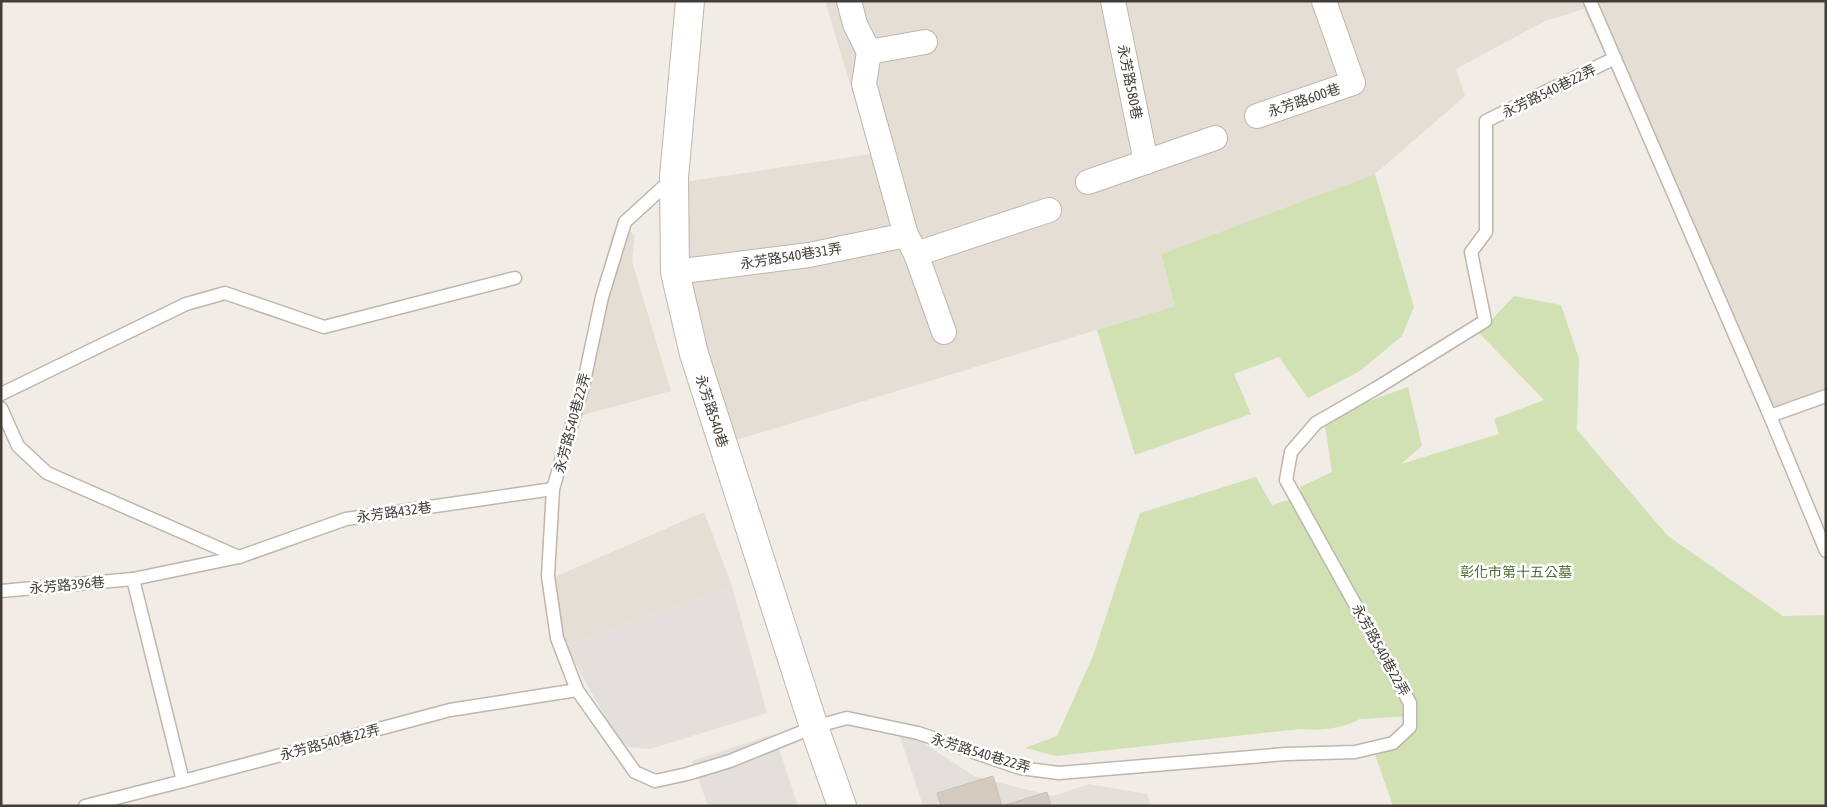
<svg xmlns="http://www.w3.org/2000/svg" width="1827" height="807" font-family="'Asap Condensed','Noto Sans TC',sans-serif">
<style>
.residential{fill:#e4ded5}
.industrial{fill:#e3dfdb}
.green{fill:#d1e1b3}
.building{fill:#d4cac0;stroke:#cbbeb1}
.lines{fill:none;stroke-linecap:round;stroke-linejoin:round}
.service-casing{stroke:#beb6ad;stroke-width:15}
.minor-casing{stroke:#beb6ad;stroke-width:26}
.tertiary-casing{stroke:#beb6ad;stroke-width:30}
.service{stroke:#fff;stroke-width:12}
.minor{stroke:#fff;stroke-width:24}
.tertiary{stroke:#fff;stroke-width:28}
.labels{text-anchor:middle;stroke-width:5;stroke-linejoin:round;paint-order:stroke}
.street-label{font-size:14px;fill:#433d36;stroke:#fff}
.park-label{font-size:14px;fill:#4e6e30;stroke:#fff}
</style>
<rect width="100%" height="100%" fill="#f1ede6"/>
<g class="residential">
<path d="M825 1H1826V397L1768 418 1584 9 1545 21 1456 69 1465 96 1375 174 1161 254 1175 306 733 441 675 241 684 182 871 154Z"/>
<path d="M619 228H628L635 237 632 261 671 391 572 418 596 356 611 237Z"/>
<path d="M704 512 732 586 565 645 551 594 557 576Z"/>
</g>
<g class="industrial">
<path d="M732 586 767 713 650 749 629 747 618 740 565 645Z"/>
<path d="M896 725 974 776 1053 796 1089 784 1147 794 1151 806H923Z"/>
<path d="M774 734 798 806H708L692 761Z"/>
</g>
<g class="green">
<path d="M1375 174 1414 307 1402 336 1360 371 1308 398 1279 357 1234 374 1251 414 1135 455 1097 330 1175 306 1161 254Z"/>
<path d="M1514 296 1561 305 1579 359 1577 430 1668 536 1783 616 1826 615V806H1393L1372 746 1410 730 1413 716 1360 719C1341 729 1320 731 1300 729L1056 756 1025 748 1057 736 1093 656 1140 513 1256 477 1272 505 1302 496 1300 487 1332 472 1325 426 1341 411 1408 387 1422 446 1401 464 1499 434 1494 419 1544 400 1479 333Z"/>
</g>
<path class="building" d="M993 776 1002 806 1047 792 1051 806H941L937 793Z"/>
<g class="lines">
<defs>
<g id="service">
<path d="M1590 1 1770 416 1826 551"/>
<path d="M673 178 625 222 602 297 583 386 553 489 548 576 557 638 577 690 635 772 655 781 687 774 730 761 814 727 847 718 918 733 1020 768 1059 773 1286 754 1355 752 1393 743 1410 727V703L1286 480 1291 452 1316 423 1375 389 1485 321 1471 252 1486 232V121L1615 58"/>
<path d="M1 394 186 304 225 293 324 327 515 278"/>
<path d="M1 408 18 446 47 473 239 557"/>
<path d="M1770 416 1826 396"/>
<path d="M133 579 183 781"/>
<path d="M1 591 133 579 239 557 346 519 553 489"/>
<path d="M85 806 183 781 450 710 577 690"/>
</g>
<g id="minor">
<path d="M849 1 855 24 869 52"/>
<path d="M1113 1 1146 162"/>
<path d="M925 42 869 52 864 84 906 235 916 254 944 332"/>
<path d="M1257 116 1353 83 1324 1"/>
<path d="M1088 182 1215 138"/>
<path d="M916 254 1049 210"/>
<path d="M675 272 809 255 906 235"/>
</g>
<path id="tertiary" d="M690 1 674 177 675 272 694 354 814 727 842 806"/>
</defs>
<use href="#service" class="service-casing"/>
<use href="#minor" class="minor-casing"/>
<use href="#tertiary" class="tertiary-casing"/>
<use href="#service" class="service"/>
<use href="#minor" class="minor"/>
<use href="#tertiary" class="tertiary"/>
</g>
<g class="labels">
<g class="street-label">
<text transform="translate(1130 82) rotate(79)" y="5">永芳路580巷</text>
<text transform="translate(1549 91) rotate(-26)" y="5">永芳路540巷22弄</text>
<text transform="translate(1304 100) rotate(-19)" y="5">永芳路600巷</text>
<text transform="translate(791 256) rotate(-9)" y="5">永芳路540巷31弄</text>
<text transform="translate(712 411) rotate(72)" y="5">永芳路540巷</text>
<text transform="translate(572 423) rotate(-75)" y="5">永芳路540巷22弄</text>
<text transform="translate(394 512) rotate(-8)" y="5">永芳路432巷</text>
<text transform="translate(67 585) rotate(-5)" y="5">永芳路396巷</text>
<text transform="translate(1381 650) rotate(61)" y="5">永芳路540巷22弄</text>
<text transform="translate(330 742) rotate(-15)" y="5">永芳路540巷22弄</text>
<text transform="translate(981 753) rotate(17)" y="5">永芳路540巷22弄</text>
</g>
<g class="park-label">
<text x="1516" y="577">彰化市第十五公墓</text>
</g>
</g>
<rect width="1827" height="807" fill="none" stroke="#433d36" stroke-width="5"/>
</svg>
